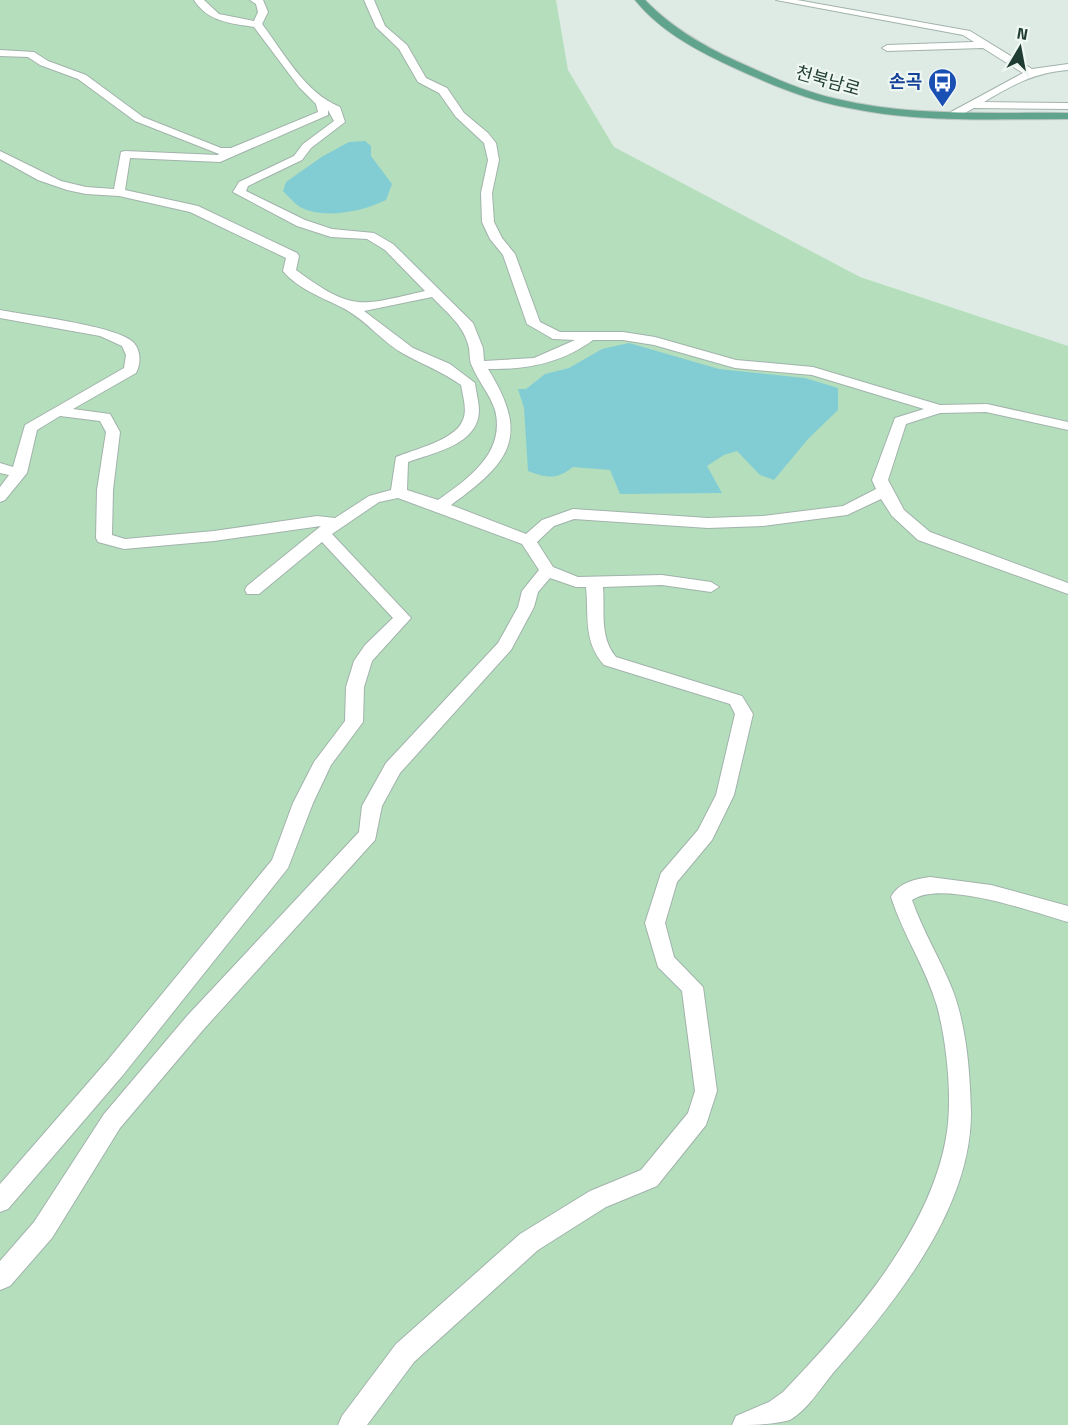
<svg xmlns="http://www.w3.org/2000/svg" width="1068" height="1425" font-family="'Titillium Web','Noto Sans KR',sans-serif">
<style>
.green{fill:#b5debd}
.water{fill:#82cdd4}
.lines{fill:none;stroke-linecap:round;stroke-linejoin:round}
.minor-casing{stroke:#a1b3ab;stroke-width:2}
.major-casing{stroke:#c0c8c6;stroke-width:2}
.minor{fill:#fff;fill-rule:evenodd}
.major{fill:#60a48e;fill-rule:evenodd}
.labels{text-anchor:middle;stroke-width:4.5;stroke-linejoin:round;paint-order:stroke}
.far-street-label{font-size:18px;fill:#1f3c32;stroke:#eff7f2}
.far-transit-label{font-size:18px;font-weight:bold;fill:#164399;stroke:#eff7f2;text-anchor:end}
</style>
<rect width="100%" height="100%" fill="#deebe4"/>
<path class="green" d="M0 0H556L568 70 614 147 860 277 1068 346V1425H0Z"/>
<g class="water">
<path d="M365 141 371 146V156L392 184 386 200C364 211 324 220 300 207 294 203 289 197 283 191L286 182 323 156 349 142Z"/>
<path d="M629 343 719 369 805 378 838 388V410L808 439 774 480 760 475 737 451 724 455 707 466 722 493 620 494 610 470 573 467C557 480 547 478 528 471L524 408 518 389H526L545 374 569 368 602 349Z"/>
</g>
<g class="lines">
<defs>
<g id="minor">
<path d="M194 0H204L219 14 254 21 258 12 256 4 250 0H263L268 12 262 24C284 53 305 93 340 107L345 122 311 148 302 160 248 186 246 191 305 220 332 229 374 233 393 244 473 323 483 348 484 361 534 358 575 340 553 339 527 324 503 255 490 239 482 222 481 193 488 160 484 143 456 117 439 93 418 82 399 49 376 27 364 0H374L385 26 407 45 426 78 447 88 464 113 488 133 496 143 499 160 492 193 494 222 502 238 515 254 540 322 560 332H623L655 337 736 360 813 367 940 405 987 404 1068 422V430L986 412 940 413 906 424 888 480 904 510 930 532 1068 583V594L918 540 892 516 881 499 847 515 763 526 708 528 574 519 554 526 537 542 553 567 578 577 662 575 711 582 719 587 711 592 662 585 603 587C605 611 599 637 616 657L742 696 753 714 734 795 712 840 677 882 665 923 674 957 703 987 717 1091 706 1125 657 1186 606 1207 538 1250 414 1362 367 1425H338L342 1416 396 1344 520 1234 590 1191 641 1170 688 1113 695 1091 682 991 658 967 645 923 661 873 698 830 716 795 735 714 730 704 604 665C583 641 589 617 586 587H576L550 578 538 592 534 607 511 650 400 773 382 806 375 840 203 1030 120 1128 52 1238 10 1286 0 1290V1261L34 1222 104 1114 187 1016 359 832 362 806 386 763 498 643 518 607 522 591 539 570 522 544 398 498 379 502 332 534 411 618 372 661 364 687 363 722 331 765 313 803 288 868 123 1075 8 1209 0 1212V1184L107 1061 272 860 293 803 314 762 345 721 346 687 354 661 365 645 393 618 322 542 259 594H247L245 590 247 586 321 526 214 541 124 549 98 542 96 538 97 490 106 432 100 421 60 416 37 430 27 473 5 500 0 502V487L9 475 0 473V463L13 467 25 425 124 368 126 355 122 346 100 336 0 318V310C25 315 120 326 134 343 141 351 141 364 136 373L73 409 110 414 120 432 113 490 112 535 125 539 214 531 317 516 335 518 369 496 391 490 396 457C413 450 454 440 462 422 468 411 463 397 461 385 443 372 424 365 404 354 383 343 367 321 345 309 324 298 299 290 283 271L286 258 190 212 119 196 86 194 67 190 38 180 0 159V151L61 181 86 187 114 189 121 152 125 151 218 155 219 154 135 121 78 79 40 65 28 57 0 56V50L34 52 48 61 86 75 143 117 221 148H231L318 112 316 104 299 87 254 27C230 23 208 22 194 0ZM328 110 334 121 303 144 294 156 239 182 233 192 297 226 331 237 367 239 385 250 425 291C359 306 353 312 296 270L299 256 297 253 198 206 125 190 130 158 220 162 328 115ZM432 297C447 313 464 325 469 348 470 353 469 360 472 366 478 381 490 394 495 410 506 453 468 479 438 500L407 490 408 462C433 453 478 445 479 411 479 402 476 392 475 383L450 364 413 348 364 311ZM593 340H623L654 345 735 368 812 375 924 409 895 418 872 480 876 489 843 506 763 516 708 518 573 509 542 520 526 534 451 505C511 462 530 436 488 369 526 370 562 363 593 340Z"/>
<path d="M776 0H797L970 31 1032 69 1068 64V70C1036 72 1012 85 984 102L1068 103V109L974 108 959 116H951V112L1023 73 983 48 887 51 882 48 887 45 974 42 963 35Z"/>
<path d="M930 877 991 885 1068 906V922C1034 912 941 879 912 900 923 932 941 960 953 991 967 1029 970 1073 971 1113 971 1210 894 1304 833 1373 820 1389 808 1409 790 1420 773 1425 750 1425 732 1425L736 1416 769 1402 783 1392C849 1323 929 1234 946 1138 953 1101 947 1043 937 1006 926 968 903 935 891 897 898 883 915 879 930 877Z"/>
</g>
<path id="major" d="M635 0H645C673 29 707 48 743 64 774 78 805 92 837 99 912 117 991 112 1068 113V119C995 119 920 123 849 108 806 100 767 83 728 65 694 49 659 30 635 0Z"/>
</defs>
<use href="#minor" class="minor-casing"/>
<use href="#major" class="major-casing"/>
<use href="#minor" class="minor"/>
<use href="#major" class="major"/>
</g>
<defs>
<symbol id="bus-pin" viewBox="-11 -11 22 30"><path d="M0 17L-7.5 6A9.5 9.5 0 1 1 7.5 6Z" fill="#1a4fb4" stroke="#eff7f2"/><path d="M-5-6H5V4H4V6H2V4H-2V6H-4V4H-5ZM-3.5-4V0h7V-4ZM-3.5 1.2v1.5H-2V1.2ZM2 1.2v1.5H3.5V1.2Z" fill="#fff"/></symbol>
</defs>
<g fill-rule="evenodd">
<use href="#bus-pin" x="926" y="66" width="33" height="45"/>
</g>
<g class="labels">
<g class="far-street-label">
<text transform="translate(828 81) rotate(16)" y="6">천북남로</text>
</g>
<g class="far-transit-label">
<text x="922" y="88">손곡</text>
</g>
</g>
<g transform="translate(1020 48) rotate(10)" stroke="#eff7f2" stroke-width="4.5" paint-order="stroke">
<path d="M0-4.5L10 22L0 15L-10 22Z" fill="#1f3c32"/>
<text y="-9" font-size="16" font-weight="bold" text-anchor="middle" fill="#1f3c32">N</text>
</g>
</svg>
